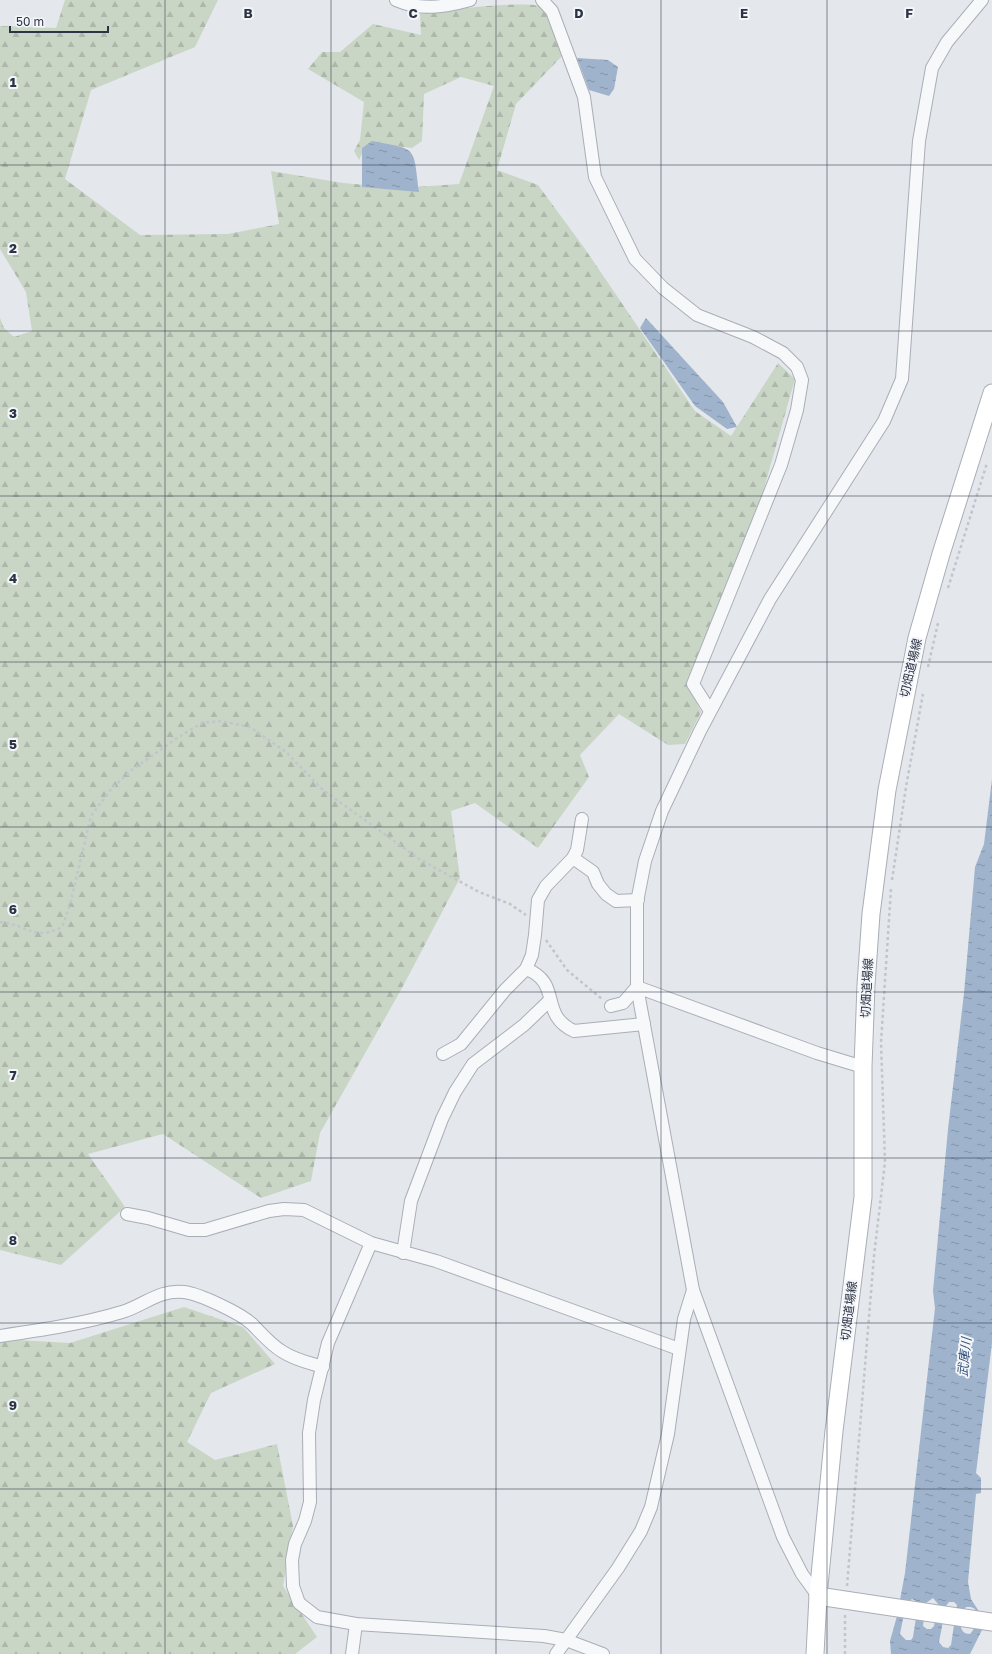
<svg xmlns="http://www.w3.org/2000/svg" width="992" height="1654" font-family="'Golos Text','Noto Sans JP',sans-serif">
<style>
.forest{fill:url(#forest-firs)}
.water{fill:url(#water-ripples);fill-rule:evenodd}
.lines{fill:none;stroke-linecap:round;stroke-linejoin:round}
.street-casing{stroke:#a9aeb7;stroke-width:14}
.secondary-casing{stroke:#a9aeb7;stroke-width:19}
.path{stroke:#c2c5cb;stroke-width:2.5;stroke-dasharray:3 3;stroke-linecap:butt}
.street{stroke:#f7f8fa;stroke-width:12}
.secondary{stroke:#fff;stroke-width:17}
.grid{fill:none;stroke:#2b3445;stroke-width:1;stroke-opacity:0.55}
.labels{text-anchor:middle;stroke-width:4;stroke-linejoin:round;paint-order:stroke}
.street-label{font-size:12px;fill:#2b3445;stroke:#f4f6f9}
.water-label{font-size:13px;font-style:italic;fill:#34527a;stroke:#f4f6f9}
.grid-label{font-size:13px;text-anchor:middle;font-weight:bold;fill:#2b3445;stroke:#f4f6f9;stroke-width:4;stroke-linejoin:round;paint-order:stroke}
</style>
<defs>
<pattern id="forest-firs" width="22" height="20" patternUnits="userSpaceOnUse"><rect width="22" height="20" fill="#c9d6c5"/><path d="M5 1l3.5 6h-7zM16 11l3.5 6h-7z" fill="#adb8ab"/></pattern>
<pattern id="water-ripples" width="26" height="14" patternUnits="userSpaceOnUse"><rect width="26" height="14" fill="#9fb4cc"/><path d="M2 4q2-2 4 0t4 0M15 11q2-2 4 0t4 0" fill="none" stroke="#8293a7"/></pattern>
</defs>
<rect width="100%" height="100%" fill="#e4e7ec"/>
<g class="forest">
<path d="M65 0H218L195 47 91 90 65 179 140 235 228 234 279 224 271 171 343 183 401 188 459 184 494 86 461 77 424 94 422 141 412 148 372 143 364 149 359 160 354 151 360 140 364 102 308 69 322 52H340L373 24 421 35 420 14C442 10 529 0 542 7 551 19 557 41 563 55L516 104 497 170 538 185 585 249 695 411 731 436 778 363 795 379 763 492 687 683 701 712 685 744 668 745 619 714 580 755 589 777 538 848 475 803 451 811 460 878 402 988 320 1133 311 1181 261 1198 163 1134 88 1154 125 1207 61 1265 0 1250V318L4 328 14 337 32 331 26 292 0 249V26L56 28Z"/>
<path d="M184 1307 243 1327 275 1364 211 1393 187 1442 215 1460 277 1444 293 1526 283 1586 317 1637 295 1654H0V1339L70 1343Z"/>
</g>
<g class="water">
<path d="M577 58 608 60 618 67 614 89 609 96 589 90Z"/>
<path d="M372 141C418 150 413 145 419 192L362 187V148Z"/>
<path d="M646 318 723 402 737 427 727 429 695 406 640 328Z"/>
<path d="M992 779V1343L976 1473 981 1478V1493L976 1494 968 1582 971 1599 980 1613 982 1630 970 1654H891L890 1641 897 1616 905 1573 935 1308 933 1291 948 1129 964 993 975 867 984 844ZM933 1598 938 1604 934 1626 931 1629H927L923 1626 926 1603ZM912 1599 916 1601 918 1605 913 1637 911 1640H906L900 1634 906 1604ZM949 1602H954L957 1605 951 1645 948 1648 943 1647 939 1642 946 1606ZM966 1607H971L975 1609C978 1617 976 1628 970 1634 956 1634 960 1615 966 1607Z"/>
</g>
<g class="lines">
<defs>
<g id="street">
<path d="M396 0C421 11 445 7 470 0"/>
<path d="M542 0 552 11 584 97 595 177 635 259 663 288 697 315 753 337 783 353 797 367 802 380 797 410 781 465 693 684 710 711"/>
<path d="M573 858 593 872 598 884 606 894 616 901 638 900"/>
<path d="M526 969 532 955 535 935 538 900 546 886 573 858 577 850 582 819"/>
<path d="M611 1006 623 1003 637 987 817 1053 863 1067"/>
<path d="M443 1054 461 1044 505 990 526 969C563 983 538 1014 574 1031L644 1024"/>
<path d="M127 1214 148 1218 189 1230H205L269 1211 284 1209 304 1210 371 1243 436 1261 679 1349"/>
<path d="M371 1243 328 1343 314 1400 309 1433 310 1502 305 1521 295 1544 292 1560 293 1586 299 1603 317 1617 356 1624 544 1636 566 1640 603 1654"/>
<path d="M403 1253 411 1201 442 1119 455 1092 473 1064 524 1025 550 1000"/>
<path d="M0 1336C41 1330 82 1324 122 1312 143 1306 159 1289 184 1292 200 1294 240 1313 252 1324 262 1334 271 1345 283 1352 295 1360 310 1363 323 1367"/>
<path d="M818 1596 802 1574 783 1537 693 1290 637 987V902L645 861 662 811 700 731 770 599 884 421 902 379 919 141 932 68 947 42 982 0"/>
<path d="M352 1654 356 1624"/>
<path d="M556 1654 618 1568 641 1531 651 1507 668 1434 684 1319 693 1290"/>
</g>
<g id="secondary">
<path d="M818 1596 992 1622"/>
<path d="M815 1654 818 1596 834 1431 863 1197V1067L866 985 871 914 887 790 917 638 941 554 992 393"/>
</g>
</defs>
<use href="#street" class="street-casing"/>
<use href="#secondary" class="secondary-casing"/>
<g class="path">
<path d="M948 588 987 463"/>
<path d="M928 667 938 623"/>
<path d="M892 880 906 787 923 694"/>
<path d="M0 922C27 924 33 942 62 927L70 905 91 816 112 788 132 770 177 738 202 723 220 721 250 727 286 752 323 790 419 859 479 892 510 904 526 915"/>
<path d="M546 940 567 970 602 999"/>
<path d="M847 1586 874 1256 885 1162 881 1042 891 889"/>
<path d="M845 1654V1615"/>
</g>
<use href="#street" class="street"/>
<use href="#secondary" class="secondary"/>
</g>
<path class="grid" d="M165 0V1654M331 0V1654M496 0V1654M661 0V1654M827 0V1654M0 165H992M0 331H992M0 496H992M0 662H992M0 827H992M0 992H992M0 1158H992M0 1323H992M0 1489H992"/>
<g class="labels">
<g class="street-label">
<text transform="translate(911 668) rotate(-77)" y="4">切畑道場線</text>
<text transform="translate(867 988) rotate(-87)" y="4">切畑道場線</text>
<text transform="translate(849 1311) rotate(-83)" y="4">切畑道場線</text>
</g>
<g class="water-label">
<text transform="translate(964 1357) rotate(-84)" y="5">武庫川</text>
</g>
</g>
<g class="grid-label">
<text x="248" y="18">B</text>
<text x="413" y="18">C</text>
<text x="579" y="18">D</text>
<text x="744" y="18">E</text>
<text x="909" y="18">F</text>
<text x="13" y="87">1</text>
<text x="13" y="253">2</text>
<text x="13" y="418">3</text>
<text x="13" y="583">4</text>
<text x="13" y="749">5</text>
<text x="13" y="914">6</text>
<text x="13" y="1080">7</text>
<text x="13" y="1245">8</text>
<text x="13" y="1410">9</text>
</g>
<path d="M10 26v6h98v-6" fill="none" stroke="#2b3445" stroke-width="2"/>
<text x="16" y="26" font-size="12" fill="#2b3445" stroke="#f4f6f9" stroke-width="3" paint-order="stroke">50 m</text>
</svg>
